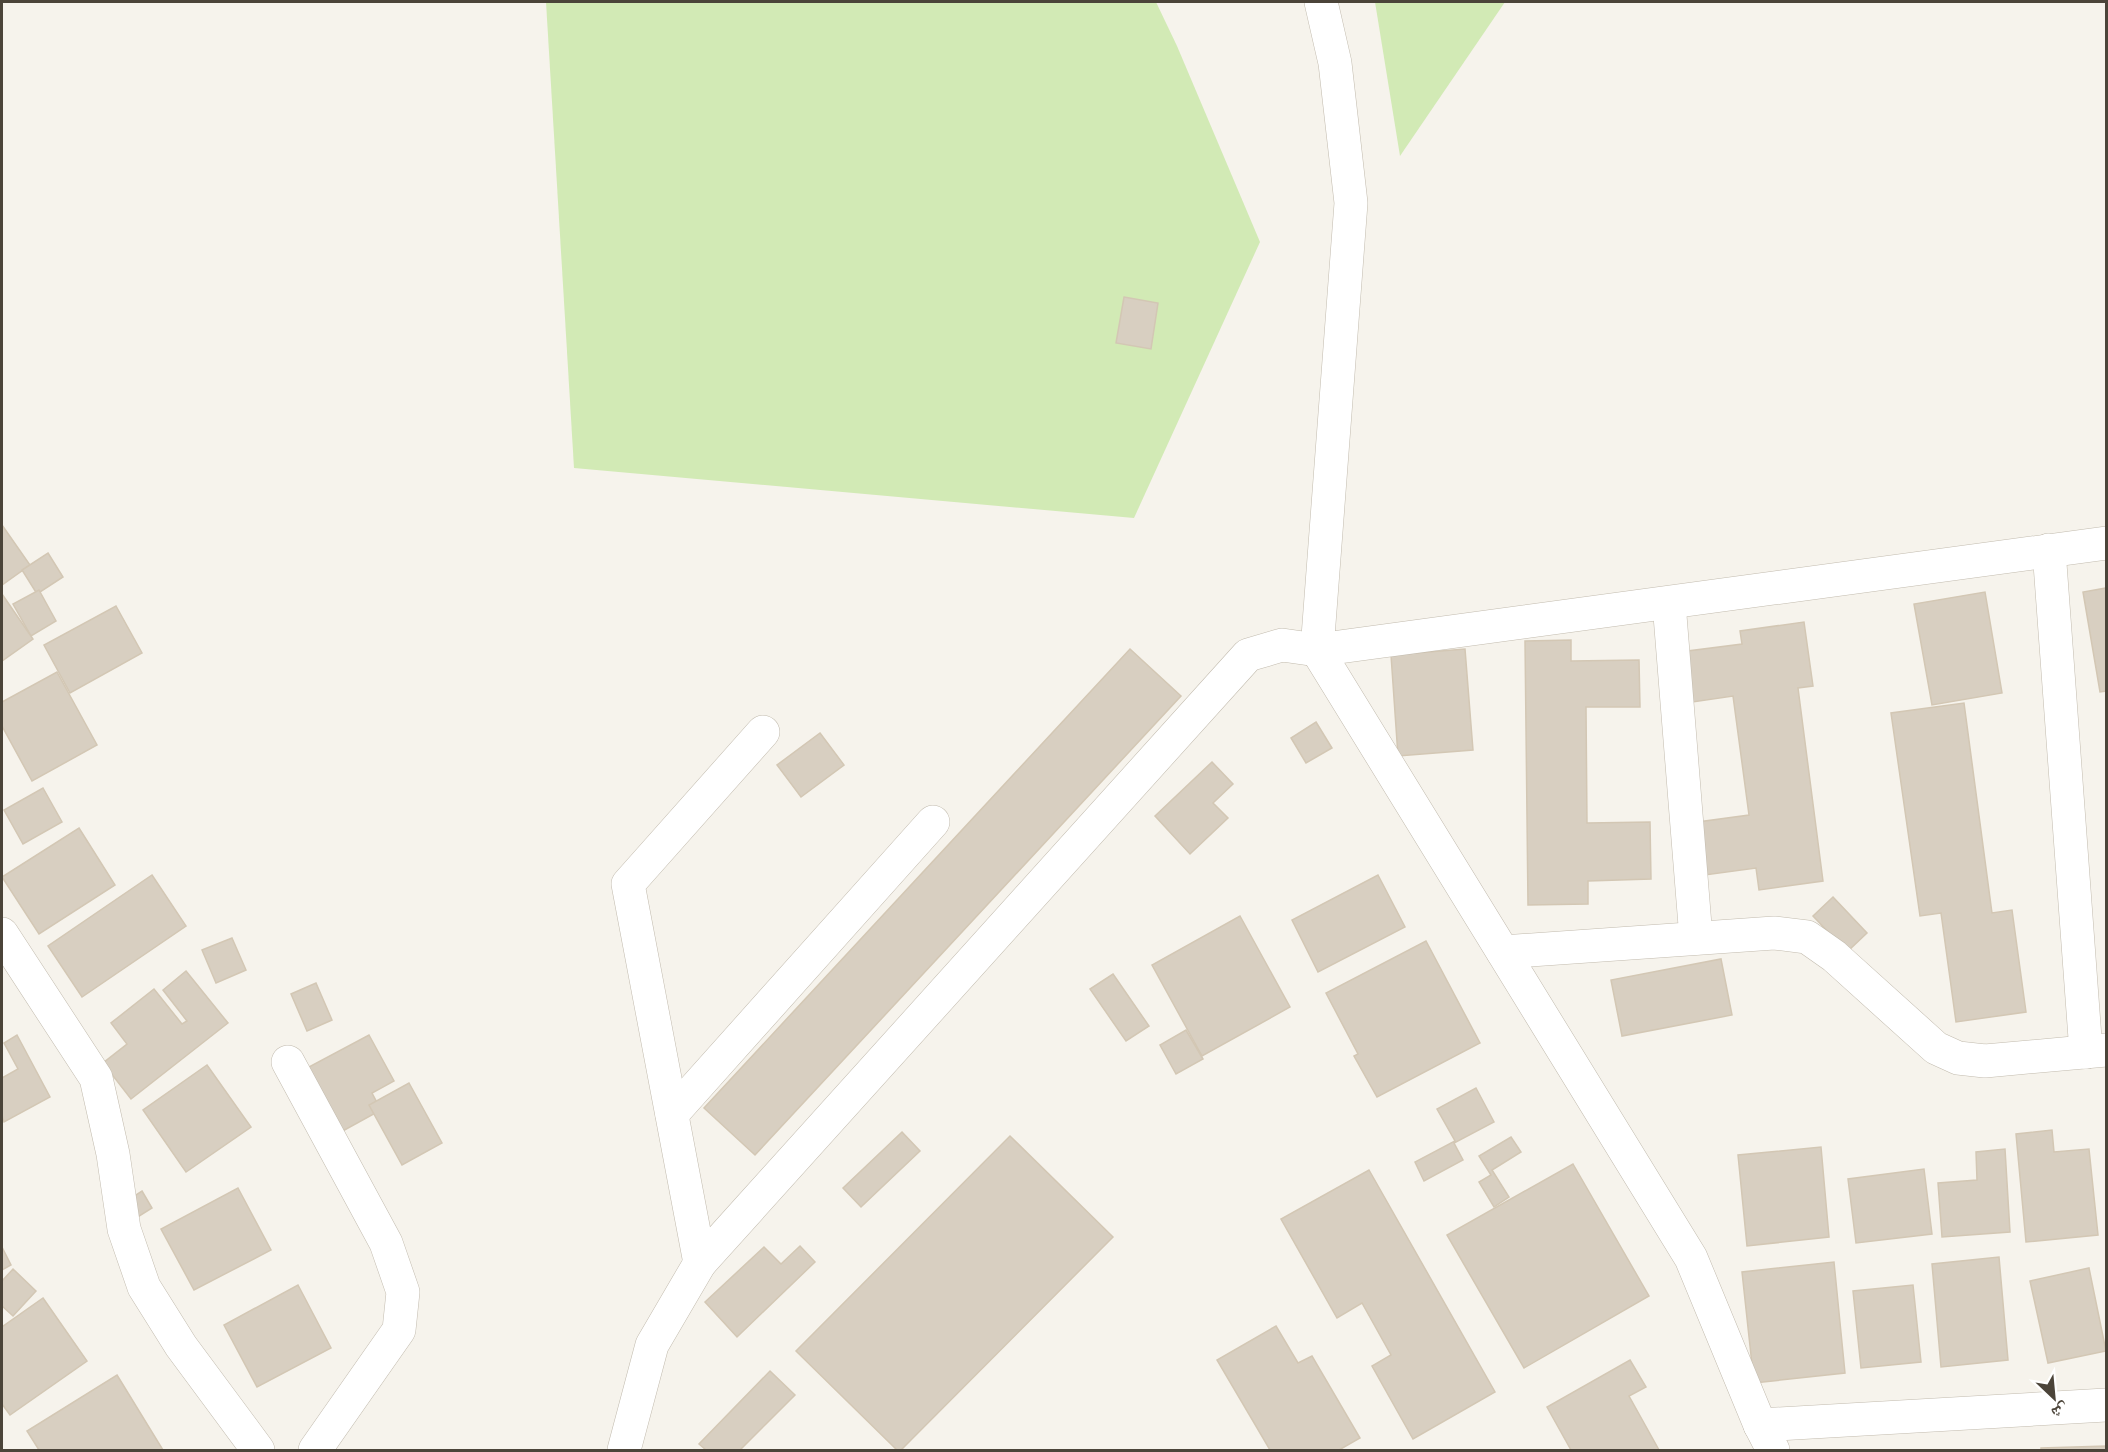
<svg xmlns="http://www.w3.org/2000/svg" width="2108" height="1452" font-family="Roboto,'Noto Naskh Arabic',sans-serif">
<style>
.green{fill:#d2eab5}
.building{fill:#d8cfc1;stroke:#d3c7b4;stroke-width:1.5}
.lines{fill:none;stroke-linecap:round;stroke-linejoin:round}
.minor-casing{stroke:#c2bbae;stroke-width:34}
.minor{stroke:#fff;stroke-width:33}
</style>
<rect width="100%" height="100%" fill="#f6f3ec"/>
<g class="green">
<path d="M546 2H1156L1177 46 1260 242 1134 518 574 468Z"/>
<path d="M1375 2H1505L1400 156Z"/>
</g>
<g class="building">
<path d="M1124 297 1158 303 1151 349 1116 343Z"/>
<path d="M2 525 30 565 2 585Z"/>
<path d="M48 553 63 577 37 594 22 570Z"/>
<path d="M2106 588V691L2100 692 2083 592Z"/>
<path d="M39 590 56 621 31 636 13 604Z"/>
<path d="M1985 592 2002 693 1932 705 1914 604Z"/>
<path d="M2 594 33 639 2 661Z"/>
<path d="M116 606 142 653 70 693 44 645Z"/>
<path d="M1804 622 1813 686 1798 688 1823 881 1759 890 1756 868 1690 877 1683 824 1749 815 1733 696 1679 704 1672 653 1742 644 1740 631Z"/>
<path d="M1571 640V661L1639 660 1640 707H1586L1587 823 1650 822 1651 879 1588 881V904L1528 905 1525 641Z"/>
<path d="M1130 649 1181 696 755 1155 704 1108Z"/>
<path d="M1465 649 1473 750 1398 756 1391 655Z"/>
<path d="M57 672 97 745 32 781 2 726V702Z"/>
<path d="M1964 703 1992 913 2012 910 2026 1012 1956 1022 1941 913 1920 916 1891 713Z"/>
<path d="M1316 722 1332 748 1306 763 1291 738Z"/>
<path d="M820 733 844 765 801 797 777 765Z"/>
<path d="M1212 762 1233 784 1213 803 1228 818 1190 854 1155 816Z"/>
<path d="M43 788 62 822 23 844 4 810Z"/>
<path d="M79 828 115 885 39 934 2 877Z"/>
<path d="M152 875 186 926 82 997 48 946Z"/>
<path d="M1378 875 1405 927 1318 972 1292 920Z"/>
<path d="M1833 897 1867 933 1847 952 1813 916Z"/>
<path d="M1240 916 1290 1007 1202 1056 1152 965Z"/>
<path d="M232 938 246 970 216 983 202 950Z"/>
<path d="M1426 941 1480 1043 1377 1097 1354 1056 1358 1054 1326 993Z"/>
<path d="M1721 959 1732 1015 1622 1036 1611 980Z"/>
<path d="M186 971 228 1023 131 1099 103 1063 127 1044 111 1023 154 989 182 1024 187 1021 163 990Z"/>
<path d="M1113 974 1149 1026 1126 1041 1090 989Z"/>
<path d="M316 983 332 1020 307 1031 291 994Z"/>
<path d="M1186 1030 1203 1059 1176 1074 1160 1045Z"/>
<path d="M17 1035 50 1097 4 1122 2 1116V1078L18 1069 4 1043Z"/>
<path d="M369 1035 394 1081 372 1093 381 1110 341 1132 307 1068Z"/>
<path d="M207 1065 251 1127 186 1172 143 1110Z"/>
<path d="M409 1083 442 1143 402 1165 369 1105Z"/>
<path d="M1476 1088 1494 1122 1454 1143 1463 1160 1424 1181 1415 1162 1455 1141 1437 1109Z"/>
<path d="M2052 1130 2054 1152 2089 1149 2098 1235 2026 1242 2016 1134Z"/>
<path d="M902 1132 920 1151 861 1207 843 1188Z"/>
<path d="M1010 1136 1113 1237 901 1450H897L796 1351Z"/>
<path d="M1511 1137 1521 1152 1492 1170 1509 1197 1494 1207 1479 1182 1491 1175 1479 1156Z"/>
<path d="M1821 1147 1829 1237 1747 1246 1738 1155Z"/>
<path d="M2005 1149 2010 1232 1942 1237 1938 1183 1977 1180 1976 1152Z"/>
<path d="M1573 1164 1649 1296 1524 1368 1447 1235Z"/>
<path d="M1924 1169 1932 1234 1856 1243 1848 1179Z"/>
<path d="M1369 1170 1495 1392 1413 1439 1372 1366 1391 1355 1362 1303 1337 1318 1281 1219Z"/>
<path d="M238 1188 271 1250 194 1290 161 1229Z"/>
<path d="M142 1191 152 1208 125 1225 114 1209Z"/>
<path d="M800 1246 815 1262 737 1337 705 1302 764 1247 781 1264Z"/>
<path d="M2 1247 11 1265 2 1270Z"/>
<path d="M1999 1257 2008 1360 1941 1367 1932 1264Z"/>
<path d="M1834 1262 1845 1373 1754 1383 1742 1272Z"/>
<path d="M2089 1268 2106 1351 2048 1363 2030 1281Z"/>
<path d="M13 1269 36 1291 13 1316 2 1306V1281Z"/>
<path d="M298 1285 331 1348 257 1387 224 1325Z"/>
<path d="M1913 1285 1921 1362 1861 1368 1853 1291Z"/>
<path d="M43 1298 87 1361 10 1415 2 1404V1327Z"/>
<path d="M1276 1326 1298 1363 1312 1356 1360 1438 1339 1450H1270L1217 1360Z"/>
<path d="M1630 1360 1646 1387 1629 1396 1659 1450H1571L1547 1407Z"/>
<path d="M770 1371 795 1395 740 1450H706L699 1444Z"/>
<path d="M117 1375 163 1450H39L27 1431Z"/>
<path d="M2106 1446V1450H2041V1448Z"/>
</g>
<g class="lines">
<defs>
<g id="minor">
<path d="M1321 2 1335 63 1351 203 1317 650 1691 1258 1760 1425 1773 1450"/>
<path d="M2049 550 2086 1052"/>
<path d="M1669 603 1696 938"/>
<path d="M2 934 96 1078 113 1154 124 1229 144 1287 181 1346 258 1450"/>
<path d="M1503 952 1774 933 1807 937 1834 956 1936 1048 1958 1058 1985 1061 2106 1050"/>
<path d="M288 1062 386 1243 403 1292 399 1330 315 1450"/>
<path d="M672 1114 933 822"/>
<path d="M700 1263 628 884 763 732"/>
<path d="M1760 1425 2106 1405"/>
<path d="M624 1450 652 1345 700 1263 1248 655 1282 645 1317 650 2106 543"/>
</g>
</defs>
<use href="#minor" class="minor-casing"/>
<use href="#minor" class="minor"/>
</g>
<rect width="2108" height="1452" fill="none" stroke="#4b4439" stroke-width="6"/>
<g transform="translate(2054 1398) rotate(154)" stroke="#ffffff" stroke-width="4.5" paint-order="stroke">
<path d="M0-4.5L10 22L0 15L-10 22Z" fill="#4b4439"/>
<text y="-9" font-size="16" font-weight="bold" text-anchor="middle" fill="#4b4439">ش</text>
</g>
</svg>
